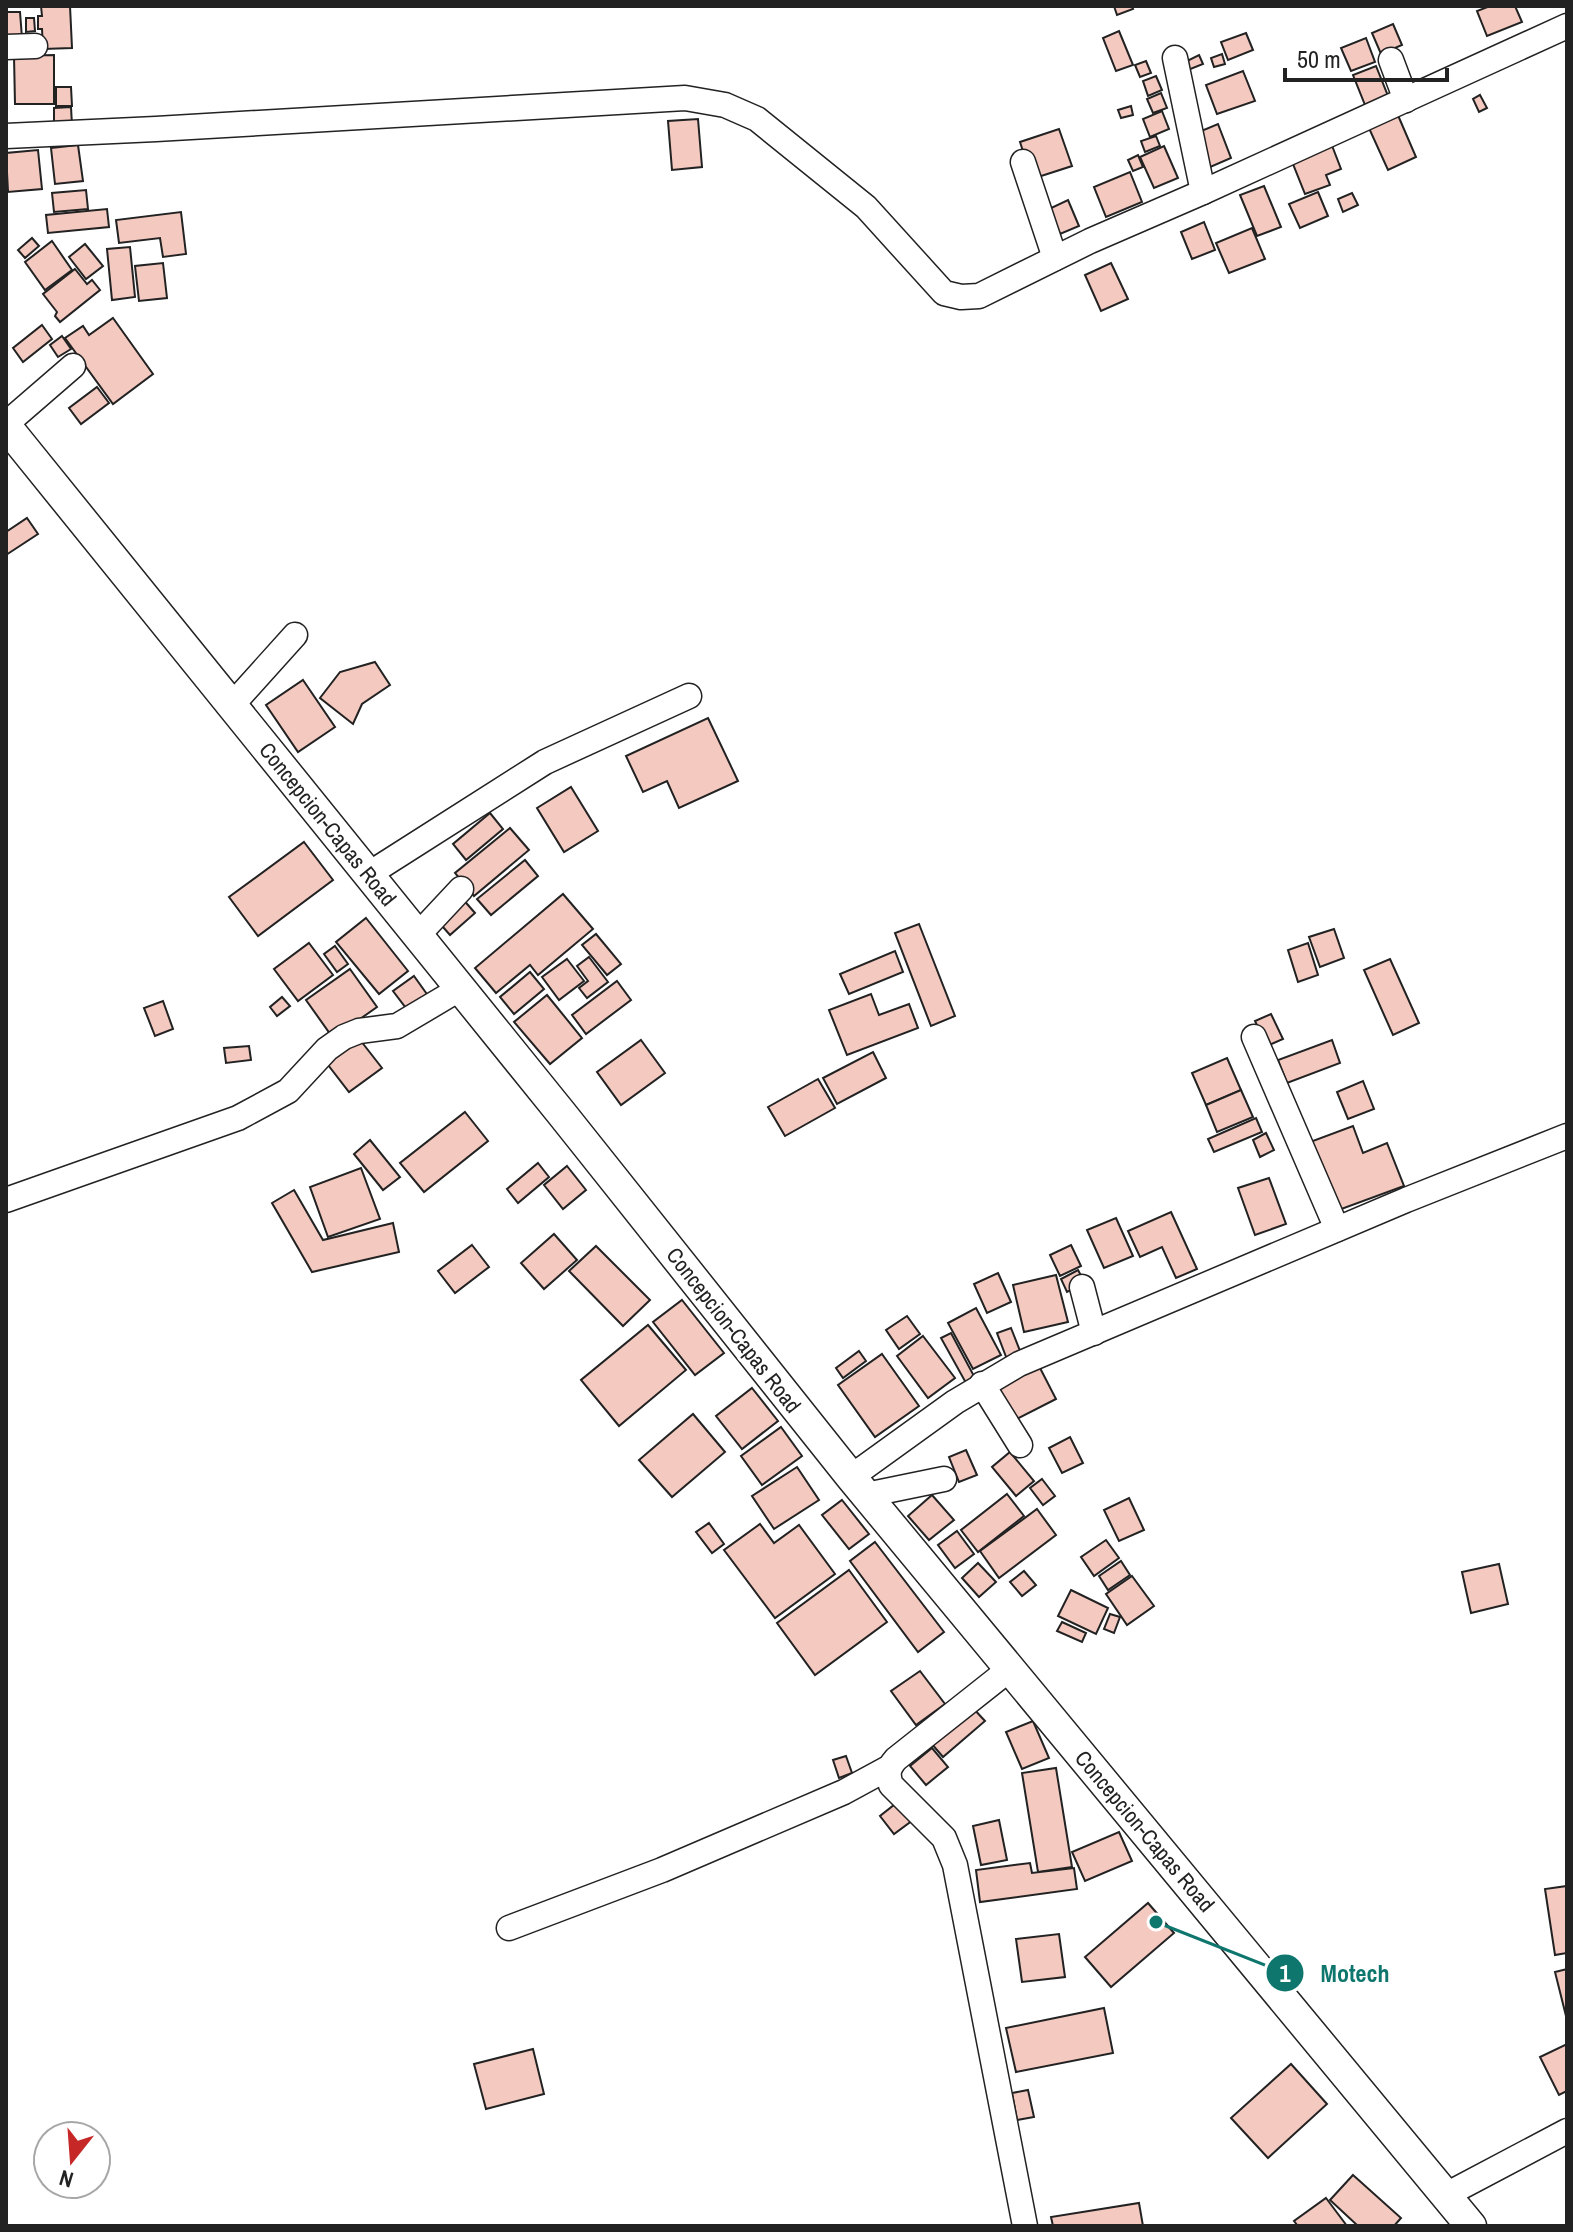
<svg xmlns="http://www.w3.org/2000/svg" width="1573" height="2232" font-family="'Archivo Narrow',sans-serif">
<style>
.building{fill:#f3c9c0;stroke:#222;stroke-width:2}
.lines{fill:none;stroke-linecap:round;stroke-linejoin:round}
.minor-casing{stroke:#222;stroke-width:27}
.major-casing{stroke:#222;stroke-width:33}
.minor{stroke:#fff;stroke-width:24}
.major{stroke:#fff;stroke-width:30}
.labels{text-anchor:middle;stroke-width:6;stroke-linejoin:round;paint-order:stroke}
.street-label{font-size:22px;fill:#222;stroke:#fff}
.leader{fill:none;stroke:#0f766e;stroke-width:3}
.callout-dot{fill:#0f766e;stroke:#fff;stroke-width:3}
.mark-label{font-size:24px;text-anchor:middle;font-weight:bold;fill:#fff}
.callout-label{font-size:24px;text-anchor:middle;font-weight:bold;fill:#0f766e;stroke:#fff;stroke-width:6;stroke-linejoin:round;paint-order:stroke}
</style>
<rect width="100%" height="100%" fill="#fff"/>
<g class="building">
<path d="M41 6H70L72 48 43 49 42 29H38V16H42Z"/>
<path d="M1114 6H1132L1133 9 1117 15Z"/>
<path d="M1490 6H1515L1522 22 1487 36 1477 11Z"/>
<path d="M6 12H20L22 38H6Z"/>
<path d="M26 18H34L35 31 26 32Z"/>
<path d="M1393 24 1402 45 1381 54 1372 33Z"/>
<path d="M1119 31 1133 65 1116 71 1103 38Z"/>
<path d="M1246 33 1253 50 1228 60 1221 42Z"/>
<path d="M1366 38 1375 62 1351 71 1341 48Z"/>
<path d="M1222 54 1225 64 1214 67 1211 58Z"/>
<path d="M54 55V104H15L14 56Z"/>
<path d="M1199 55 1203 64 1188 70 1185 62Z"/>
<path d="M1146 61 1151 73 1140 77 1135 65Z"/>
<path d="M1376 66 1388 96 1365 105 1353 75Z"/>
<path d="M1243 71 1255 101 1217 114 1206 85Z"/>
<path d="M1156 76 1162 90 1148 96 1143 81Z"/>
<path d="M56 87H71L72 106H56Z"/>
<path d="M1161 93 1167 108 1153 113 1147 99Z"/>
<path d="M1480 95 1487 108 1479 112 1473 99Z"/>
<path d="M1131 106 1133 115 1121 118 1118 110Z"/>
<path d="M71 107 72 125H54V108Z"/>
<path d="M1162 111 1169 129 1150 137 1143 119Z"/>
<path d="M1397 113 1416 157 1388 170 1368 126Z"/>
<path d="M698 119 702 167 672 170 668 121Z"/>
<path d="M1218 124 1231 158 1208 168 1194 134Z"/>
<path d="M1059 129 1072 166 1032 179 1020 142Z"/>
<path d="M1156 136 1160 146 1145 152 1141 141Z"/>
<path d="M1331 143 1341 169 1326 175 1330 185 1305 194 1291 159Z"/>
<path d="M78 145 83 181 55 184 51 148Z"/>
<path d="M1164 146 1178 178 1154 188 1140 157Z"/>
<path d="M38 150 42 189 8 192 6 153Z"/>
<path d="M1138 155 1143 167 1133 171 1128 160Z"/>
<path d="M1130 172 1142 202 1106 217 1094 187Z"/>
<path d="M1264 186 1281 227 1257 236 1240 195Z"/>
<path d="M86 190 88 209 54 212 52 193Z"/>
<path d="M1318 192 1328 216 1300 228 1289 204Z"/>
<path d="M1352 193 1358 205 1343 212 1338 199Z"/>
<path d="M1068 200 1079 226 1060 234 1049 209Z"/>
<path d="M107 209 109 227 48 233 46 215Z"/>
<path d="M181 212 186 254 163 257 160 238 119 243 116 220Z"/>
<path d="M1204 222 1215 250 1192 259 1181 232Z"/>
<path d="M1252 228 1265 259 1229 273 1216 243Z"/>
<path d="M32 238 39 246 25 258 18 250Z"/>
<path d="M52 241 72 270 45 290 25 262Z"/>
<path d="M85 244 103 266 86 279 69 257Z"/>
<path d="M130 247 135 297 112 300 107 249Z"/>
<path d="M163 263 167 298 139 301 135 266Z"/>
<path d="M1111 263 1128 299 1101 311 1085 275Z"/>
<path d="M75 269 87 284 92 280 100 290 60 322 55 316 57 312 43 294Z"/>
<path d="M113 318 153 374 113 404 65 338 83 326 89 335Z"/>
<path d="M42 325 52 339 23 362 13 348Z"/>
<path d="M62 336 71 349 58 357 50 345Z"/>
<path d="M97 387 109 403 81 424 69 408Z"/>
<path d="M27 518 38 534 6 555V532Z"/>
<path d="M375 662 390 685 362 704 353 724 320 698 340 672Z"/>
<path d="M303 680 335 727 298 752 266 705Z"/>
<path d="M708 718 738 781 679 808 667 781 643 792 626 756Z"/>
<path d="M571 787 598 831 564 852 537 808Z"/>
<path d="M490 813 503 829 466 860 453 844Z"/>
<path d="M510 828 529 850 474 896 455 873Z"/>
<path d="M304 842 333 880 258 936 229 897Z"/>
<path d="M525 860 538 876 491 915 477 899Z"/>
<path d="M563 894 593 929 538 975 530 965 496 993 475 968Z"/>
<path d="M461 897 475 913 450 935 436 919Z"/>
<path d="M366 918 408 971 379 994 336 942Z"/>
<path d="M919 924 955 1016 931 1026 895 933Z"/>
<path d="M1334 929 1344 958 1320 967 1309 937Z"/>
<path d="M596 934 621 964 607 975 582 945Z"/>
<path d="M309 943 333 975 298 1001 274 969Z"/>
<path d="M1308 943 1318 975 1298 982 1288 950Z"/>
<path d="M335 946 348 964 337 972 324 954Z"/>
<path d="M895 951 903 972 849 994 840 974Z"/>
<path d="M589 957 608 982 587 998 579 988 588 981 577 966Z"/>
<path d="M567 959 584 981 559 1000 542 977Z"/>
<path d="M1390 959 1419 1023 1393 1035 1364 970Z"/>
<path d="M350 969 377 1007 333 1038 306 1000Z"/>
<path d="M530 972 544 989 514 1014 500 997Z"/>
<path d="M414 976 429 997 409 1012 393 991Z"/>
<path d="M617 981 631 1000 586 1034 572 1015Z"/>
<path d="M871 994 879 1015 909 1004 918 1028 847 1055 829 1010Z"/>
<path d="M547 995 582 1038 550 1064 514 1022Z"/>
<path d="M282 997 290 1006 277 1016 270 1007Z"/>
<path d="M163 1001 173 1029 155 1036 144 1008Z"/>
<path d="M1271 1014 1283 1039 1267 1046 1255 1021Z"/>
<path d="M357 1036 382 1068 349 1092 325 1061Z"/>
<path d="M641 1040 665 1073 621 1105 597 1072Z"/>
<path d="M1332 1040 1340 1063 1287 1083 1278 1060Z"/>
<path d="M249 1046 251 1060 226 1063 224 1048Z"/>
<path d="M873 1052 886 1078 837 1104 823 1078Z"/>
<path d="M1227 1058 1241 1090 1206 1105 1192 1073Z"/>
<path d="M818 1079 835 1108 785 1136 768 1107Z"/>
<path d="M1363 1081 1374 1109 1348 1119 1337 1092Z"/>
<path d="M1241 1090 1253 1117 1217 1132 1206 1105Z"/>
<path d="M465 1112 488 1141 424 1192 400 1163Z"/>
<path d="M1256 1118 1262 1132 1214 1152 1208 1139Z"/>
<path d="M1353 1126 1363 1153 1387 1143 1404 1186 1336 1211 1310 1142Z"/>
<path d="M1266 1133 1274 1150 1260 1157 1253 1140Z"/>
<path d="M370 1140 400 1177 383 1190 354 1154Z"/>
<path d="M538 1163 549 1177 518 1203 507 1189Z"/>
<path d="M567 1166 586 1190 563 1209 544 1185Z"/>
<path d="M361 1168 380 1219 328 1237 310 1187Z"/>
<path d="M1269 1178 1286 1224 1255 1235 1238 1188Z"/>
<path d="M294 1190 323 1240 393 1223 399 1252 312 1272 272 1203Z"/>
<path d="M1171 1212 1197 1269 1176 1278 1162 1247 1140 1257 1128 1231Z"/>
<path d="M1116 1218 1133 1256 1104 1268 1087 1230Z"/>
<path d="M554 1234 577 1260 544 1289 521 1263Z"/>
<path d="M472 1245 489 1267 455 1293 438 1271Z"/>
<path d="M1071 1245 1081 1266 1060 1276 1050 1255Z"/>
<path d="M596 1246 650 1300 623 1326 569 1271Z"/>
<path d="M1078 1270 1085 1283 1067 1292 1061 1279Z"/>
<path d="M998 1273 1011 1302 987 1313 974 1284Z"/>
<path d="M1056 1275 1068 1322 1024 1332 1013 1285Z"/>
<path d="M682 1300 724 1353 695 1375 653 1322Z"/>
<path d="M976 1308 1001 1355 973 1369 948 1323Z"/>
<path d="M907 1316 920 1334 899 1349 886 1330Z"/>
<path d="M648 1325 686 1370 619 1426 581 1380Z"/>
<path d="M1011 1328 1022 1356 1008 1362 997 1333Z"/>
<path d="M951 1333 975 1378 966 1383 941 1338Z"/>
<path d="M923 1336 955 1378 928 1398 897 1356Z"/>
<path d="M859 1351 866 1361 843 1378 836 1368Z"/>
<path d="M882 1354 919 1406 875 1437 838 1385Z"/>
<path d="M1039 1366 1056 1399 1015 1420 998 1387Z"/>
<path d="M752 1388 778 1421 742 1449 716 1416Z"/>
<path d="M693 1414 725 1452 672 1497 639 1460Z"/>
<path d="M781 1427 802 1456 762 1485 741 1456Z"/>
<path d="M1070 1437 1083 1463 1062 1473 1049 1448Z"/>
<path d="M966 1450 977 1475 959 1482 949 1457Z"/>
<path d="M1010 1452 1034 1481 1016 1496 992 1467Z"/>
<path d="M797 1467 819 1500 774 1529 752 1496Z"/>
<path d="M1042 1479 1055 1496 1043 1505 1030 1488Z"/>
<path d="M1007 1494 1024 1516 978 1552 961 1530Z"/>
<path d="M932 1495 954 1520 929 1540 908 1516Z"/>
<path d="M1129 1498 1144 1530 1119 1541 1104 1510Z"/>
<path d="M842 1500 869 1534 849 1549 822 1515Z"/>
<path d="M1037 1509 1056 1535 999 1578 980 1551Z"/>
<path d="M709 1523 724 1544 712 1553 696 1532Z"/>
<path d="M760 1524 774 1543 799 1525 835 1574 775 1618 724 1550Z"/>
<path d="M957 1531 974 1554 955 1568 938 1545Z"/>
<path d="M1106 1540 1119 1558 1094 1576 1081 1557Z"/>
<path d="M875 1542 944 1632 918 1652 850 1561Z"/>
<path d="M1121 1561 1130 1575 1108 1590 1099 1576Z"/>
<path d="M978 1563 996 1582 979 1597 962 1578Z"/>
<path d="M1499 1564 1508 1604 1471 1613 1462 1572Z"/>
<path d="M849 1570 887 1622 815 1675 777 1623Z"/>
<path d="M1024 1571 1036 1585 1022 1596 1010 1582Z"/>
<path d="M1132 1576 1154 1606 1127 1625 1106 1594Z"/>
<path d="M1071 1590 1108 1608 1096 1634 1058 1616Z"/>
<path d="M1110 1614 1120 1617 1114 1633 1104 1629Z"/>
<path d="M1062 1622 1086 1633 1082 1642 1057 1631Z"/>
<path d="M920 1671 945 1704 916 1725 891 1691Z"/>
<path d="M972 1707 985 1721 943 1757 931 1743Z"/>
<path d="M1033 1721 1049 1758 1022 1769 1006 1732Z"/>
<path d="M932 1748 948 1767 926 1785 910 1766Z"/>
<path d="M846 1756 852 1773 839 1778 833 1760Z"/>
<path d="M1056 1768 1072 1867 1038 1872 1022 1773Z"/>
<path d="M899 1801 913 1820 894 1834 880 1816Z"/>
<path d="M999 1820 1007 1860 981 1865 973 1826Z"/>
<path d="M1119 1832 1132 1861 1085 1881 1072 1852Z"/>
<path d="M1030 1863 1032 1873 1074 1868 1077 1889 980 1902 976 1870Z"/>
<path d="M1567 1886V1953L1555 1955 1545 1889Z"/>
<path d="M1148 1903 1174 1933 1111 1987 1085 1957Z"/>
<path d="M1059 1934 1065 1977 1022 1982 1016 1939Z"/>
<path d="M1567 1969V2020L1555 1972Z"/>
<path d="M1104 2008 1113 2053 1016 2072 1006 2028Z"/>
<path d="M1567 2044V2091L1559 2095 1540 2057Z"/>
<path d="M533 2049 544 2094 486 2109 474 2064Z"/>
<path d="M1291 2064 1327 2104 1268 2158 1231 2118Z"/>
<path d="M1028 2090 1034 2117 1017 2120 1012 2093Z"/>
<path d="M1353 2175 1401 2218 1394 2226H1358L1330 2200Z"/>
<path d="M1326 2198 1347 2226H1298L1294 2221Z"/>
<path d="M1139 2203 1143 2226H1053L1051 2217Z"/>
</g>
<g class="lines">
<defs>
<g id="minor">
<path d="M6 47 35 46"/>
<path d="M1175 58 1203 192"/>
<path d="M1391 60 1406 100"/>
<path d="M6 136 156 129 685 98 725 105 757 119 866 207 944 293 961 297 979 296 1090 241 1203 192 1567 26"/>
<path d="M1023 162 1055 258"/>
<path d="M6 424 73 366"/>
<path d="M232 705 295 635"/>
<path d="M369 874 545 762 689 696"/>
<path d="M418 935 461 889"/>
<path d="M1254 1037 1337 1229"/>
<path d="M6 1200 238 1118 288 1091 327 1049 344 1037 359 1031 397 1026 461 988"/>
<path d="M1082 1287 1094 1333"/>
<path d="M982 1384 1020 1445"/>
<path d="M851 1477 955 1402 1019 1364 1406 1200 1567 1136"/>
<path d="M866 1495 944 1479"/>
<path d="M1011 1668 896 1759C888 1768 887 1774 891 1785L944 1838 955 1865 1025 2226"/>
<path d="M509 1928 662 1870 844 1792 890 1767"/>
<path d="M1446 2195 1567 2131"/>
</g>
<path id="major" d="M6 426 562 1114 851 1477 1471 2226"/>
</defs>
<use href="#minor" class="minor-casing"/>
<use href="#major" class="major-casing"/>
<use href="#minor" class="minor"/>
<use href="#major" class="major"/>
</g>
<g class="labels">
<g class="street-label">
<text transform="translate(328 824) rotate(51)" y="8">Concepcion-Capas Road</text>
<text transform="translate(734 1330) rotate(52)" y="8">Concepcion-Capas Road</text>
<text transform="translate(1145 1831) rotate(50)" y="8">Concepcion-Capas Road</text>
</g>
</g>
<path class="leader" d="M1156 1922L1285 1973"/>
<g class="callout-dot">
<circle cx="1156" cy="1922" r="8"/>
<circle cx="1285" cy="1973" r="20"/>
</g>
<g class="mark-label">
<text x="1285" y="1982">1</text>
</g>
<g class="callout-label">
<text x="1355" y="1982">Motech</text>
</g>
<rect width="1573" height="2232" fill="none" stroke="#222222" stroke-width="16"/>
<g transform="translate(72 2160) rotate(197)"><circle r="38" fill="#ffffff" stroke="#a7a7a7" stroke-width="2"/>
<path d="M0-6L14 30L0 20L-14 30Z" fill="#c62828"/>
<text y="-12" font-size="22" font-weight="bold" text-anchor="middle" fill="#222222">N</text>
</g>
<path d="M1285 68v12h162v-12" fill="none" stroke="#222222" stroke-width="4"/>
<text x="1297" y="68" font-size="24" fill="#222222" stroke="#ffffff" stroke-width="6" paint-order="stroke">50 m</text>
</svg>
